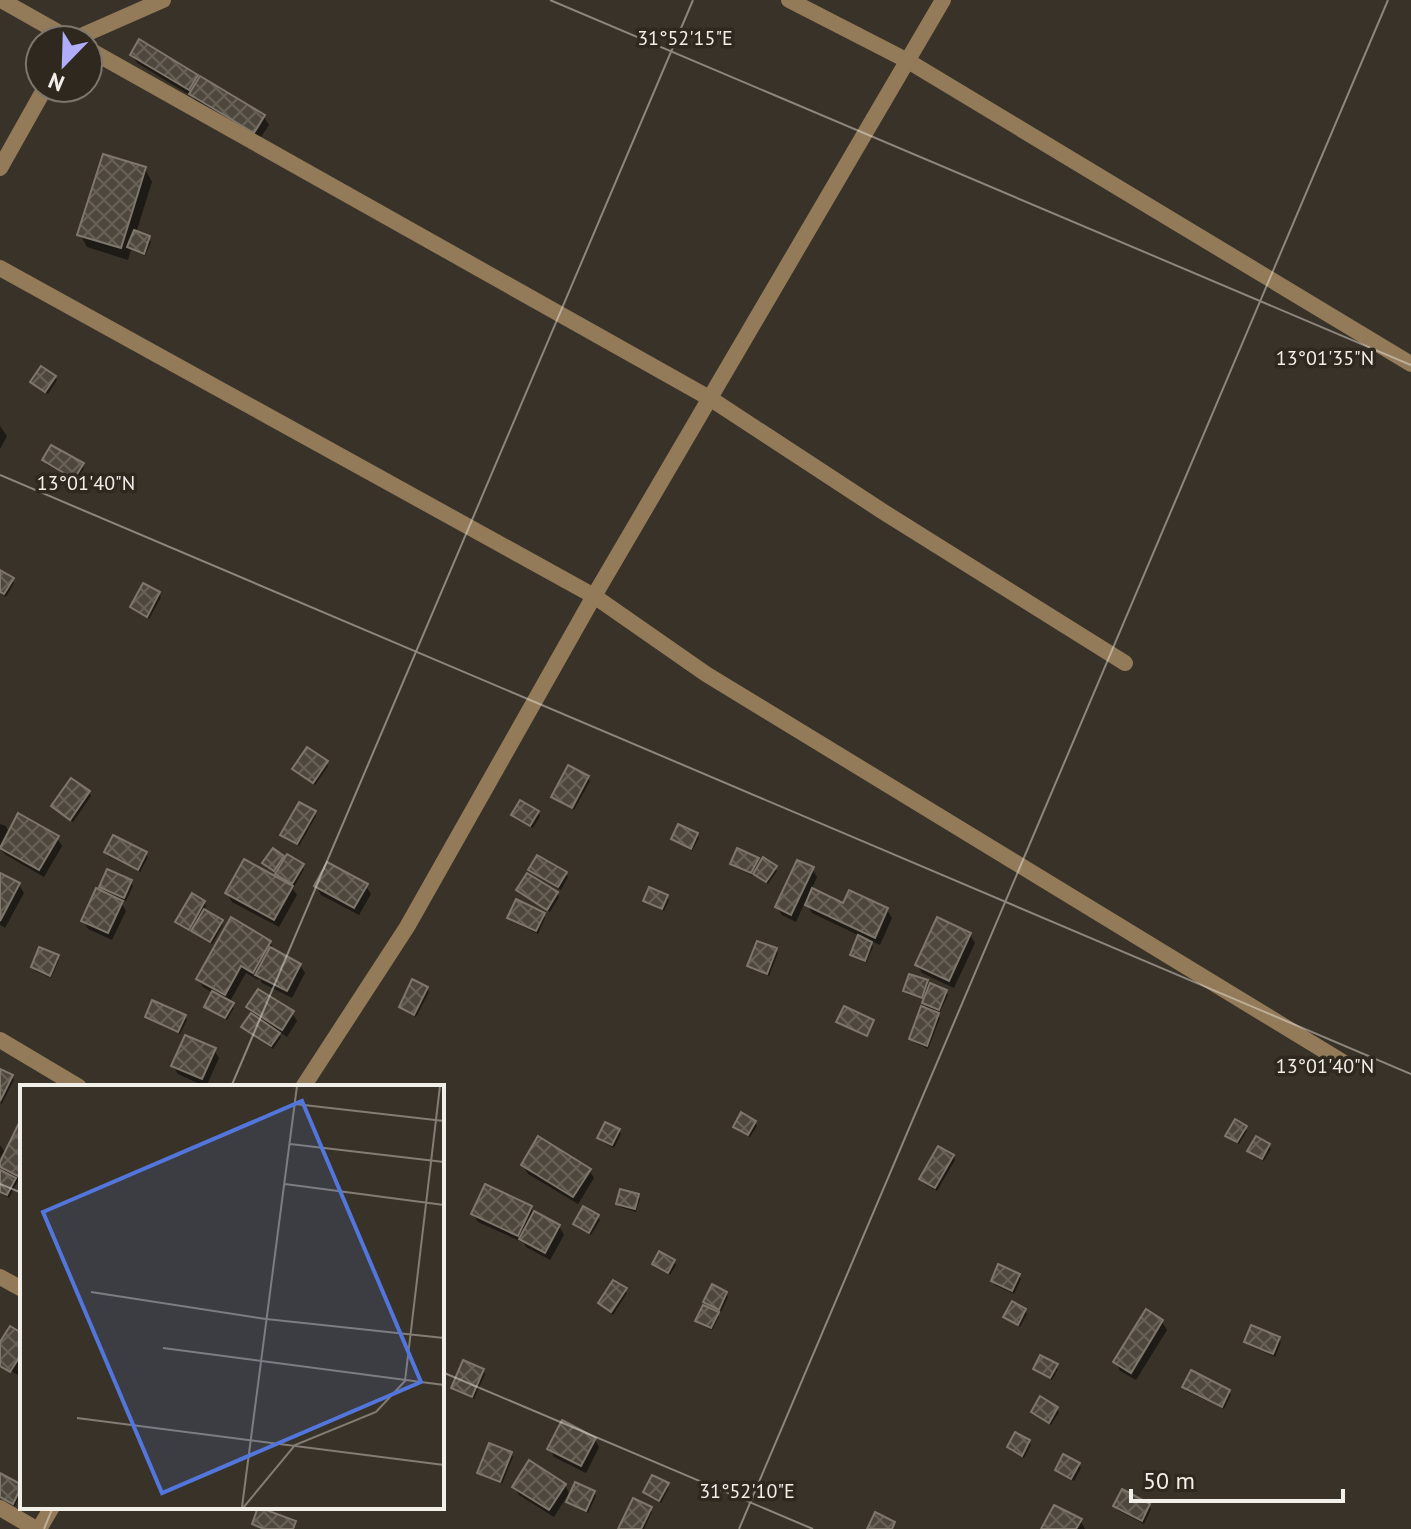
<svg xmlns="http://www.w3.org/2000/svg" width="1411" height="1529" font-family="'PT Sans',sans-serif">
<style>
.shadow{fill:#0007}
.building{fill:url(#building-cross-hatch);stroke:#7f776c;stroke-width:2}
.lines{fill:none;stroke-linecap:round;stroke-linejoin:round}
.minor{stroke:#937a58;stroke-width:16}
.ticks{fill:none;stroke:#f2eee8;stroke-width:2;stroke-opacity:0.45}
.inset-road{fill:none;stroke:#837d75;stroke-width:2}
.view{fill:#5276dc;fill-opacity:0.15;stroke:#5276dc;stroke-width:4}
.inset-edge{fill:none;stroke:#f2eee8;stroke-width:4}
.ticks-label{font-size:20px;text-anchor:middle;fill:#f2eee8;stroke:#2f281f;stroke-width:7;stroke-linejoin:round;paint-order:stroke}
</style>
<defs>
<pattern id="building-cross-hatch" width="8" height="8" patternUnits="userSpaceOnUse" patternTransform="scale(2)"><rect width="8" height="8" fill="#4e473d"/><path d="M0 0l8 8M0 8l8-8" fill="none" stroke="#686259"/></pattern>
</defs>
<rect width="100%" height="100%" fill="#393228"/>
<g class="shadow">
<path d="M132 55 197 76 200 81 264 117 269 125 259 140 196 102 193 97 137 63Z"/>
<path d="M145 169 152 182 136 233 149 238 151 242 145 256 131 250 128 260 87 247 80 234Z"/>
<path d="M55 377 57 380 48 394 35 386 33 382Z"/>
<path d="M0 426 7 436 0 449Z"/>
<path d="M44 460 82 464 84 468 76 481 46 464Z"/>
<path d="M0 572 12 579 14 583 6 597 0 593Z"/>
<path d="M159 593 161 597 149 619 134 610 132 607Z"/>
<path d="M326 762 328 766 315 785 297 773 295 769Z"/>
<path d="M588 778 590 781 574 810 556 800 554 797Z"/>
<path d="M89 793 91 796 73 822 53 806Z"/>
<path d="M538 812 540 816 533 828 516 819 514 815Z"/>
<path d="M314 813 316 816 299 846 284 838 282 835Z"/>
<path d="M0 824 6 826 9 833 57 838 62 846 44 877 6 855 0 849Z"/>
<path d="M697 835 699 838 692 851 675 842 673 839Z"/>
<path d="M106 852 146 854 148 857 140 872 108 856Z"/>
<path d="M282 857 285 862 302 865 304 869 293 889 297 895 279 927 232 902 227 893 281 881 277 874 265 863Z"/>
<path d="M757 859 761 865 775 868 777 871 768 884 757 877 755 873 753 876 734 867 732 864Z"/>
<path d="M812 869 817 877 811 890 844 905 887 910 892 918 880 945 869 940 873 947 866 963 854 958 852 955 860 936 812 913 805 902 796 922 782 915 777 907Z"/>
<path d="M531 870 566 874 568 877 561 890 533 874Z"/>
<path d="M0 875 19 885 24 893 5 928 0 925Z"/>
<path d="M131 882 133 886 126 901 118 897 126 911 112 940 88 929 83 920 107 896 102 887Z"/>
<path d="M316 886H366L371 894 359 915 321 895Z"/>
<path d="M518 890 557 893 559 897 550 912 520 894Z"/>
<path d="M667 896 669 900 664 911 648 904 646 900Z"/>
<path d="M204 902 206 906 203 911 221 922 223 925 212 944 195 934 192 930 191 932 180 926 178 922Z"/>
<path d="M543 914 545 918 538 934 511 921 509 918Z"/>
<path d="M970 935 975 943 954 988 922 973 917 965Z"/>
<path d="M270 942 275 952 300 965 305 973 292 998 262 983 259 978 258 980 246 973 229 1003 234 1008 227 1020 208 1010 206 1007 213 993 203 987 198 979Z"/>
<path d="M776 950 778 953 769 976 751 969 749 966Z"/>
<path d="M57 957 59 960 51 978 35 971 33 967Z"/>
<path d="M927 982 930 988 946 991 948 995 940 1012 935 1010 940 1018 928 1049 913 1042 911 1039 929 1011 924 1003 925 1000 907 994 905 991Z"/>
<path d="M427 989 429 992 416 1017 403 1010 401 1007Z"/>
<path d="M248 1007 292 1013 297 1021 287 1037 277 1030 281 1037 273 1049 246 1031 244 1027 252 1015Z"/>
<path d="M147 1016H185L187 1020 180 1034 149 1020Z"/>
<path d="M214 1050 219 1058 206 1087 178 1074 173 1066Z"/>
<path d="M0 1071 12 1076 14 1080 1 1105Z"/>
<path d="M755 1122 757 1126 750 1137 737 1130 735 1127Z"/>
<path d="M22 1127V1183L18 1181 9 1198 0 1193V1172L4 1173 5 1171 0 1166 6 1154 3 1153 0 1158V1145L6 1153Z"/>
<path d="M1245 1127 1247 1131 1239 1144 1229 1139 1227 1136Z"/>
<path d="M619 1131 621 1134 614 1148 601 1141 599 1138Z"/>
<path d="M1269 1146 1271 1149 1264 1161 1252 1155 1250 1151Z"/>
<path d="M953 1156 955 1160 937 1191 923 1183 921 1179Z"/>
<path d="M523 1165 589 1170 594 1178 578 1204 528 1174Z"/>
<path d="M638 1196 640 1199 636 1212 620 1207 618 1204Z"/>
<path d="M531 1208 534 1213 559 1226 564 1235 550 1260 526 1247 524 1243 478 1222 473 1214Z"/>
<path d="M598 1217 600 1220 591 1235 577 1228 575 1224Z"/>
<path d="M674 1261 676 1265 670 1275 656 1268 654 1264Z"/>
<path d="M1019 1276 1021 1279 1014 1294 995 1285 993 1281Z"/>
<path d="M625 1290 627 1293 613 1315 602 1307 600 1303Z"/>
<path d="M726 1293 728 1297 721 1312 715 1309 719 1317 712 1330 699 1324 697 1321 711 1310 706 1302Z"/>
<path d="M1025 1310 1027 1314 1020 1327 1008 1320 1006 1317Z"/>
<path d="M1162 1322 1167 1330 1136 1380 1120 1371 1116 1362Z"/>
<path d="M22 1335V1368L18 1375 0 1364V1346Z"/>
<path d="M1279 1339 1281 1342 1275 1357 1248 1345 1246 1342Z"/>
<path d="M1056 1366 1058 1369 1052 1380 1037 1372 1035 1369Z"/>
<path d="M483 1371 485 1374 474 1399 455 1391 453 1388Z"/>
<path d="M1184 1387 1229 1391 1231 1395 1224 1409 1186 1391Z"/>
<path d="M1057 1409 1059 1412 1051 1425 1035 1415 1033 1412Z"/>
<path d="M595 1439 599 1447 586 1473 554 1457 550 1449Z"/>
<path d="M1029 1441 1031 1445 1024 1458 1011 1451 1009 1447Z"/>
<path d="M511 1453 513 1457 502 1484 482 1476 480 1473Z"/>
<path d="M1079 1464 1081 1468 1074 1481 1059 1473 1057 1470Z"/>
<path d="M0 1475 22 1488V1492L15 1506 0 1498Z"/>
<path d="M565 1485 569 1493 554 1517 519 1495 514 1487Z"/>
<path d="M667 1485 669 1488 661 1503 647 1495 645 1492Z"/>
<path d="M594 1492 596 1496 588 1513 571 1505 569 1502Z"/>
<path d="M1149 1505 1151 1509 1144 1524 1117 1510 1115 1506Z"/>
<path d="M650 1509 652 1512 644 1529H620Z"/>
<path d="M1080 1520 1085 1529H1044Z"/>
</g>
<g class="building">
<path d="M139 39 198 75 189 90 130 55Z"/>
<path d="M200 76 265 115 254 133 189 94Z"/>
<path d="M103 154 146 167 121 248 77 235Z"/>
<path d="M134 230 150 236 144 254 127 247Z"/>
<path d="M41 366 56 376 45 392 30 382Z"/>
<path d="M51 445 84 463 74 479 42 460Z"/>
<path d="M0 570 14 578 4 594 0 592Z"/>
<path d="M143 583 160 592 147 617 130 607Z"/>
<path d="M307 747 328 761 313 783 292 769Z"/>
<path d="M568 765 589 776 572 808 551 797Z"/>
<path d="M71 778 90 791 70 820 51 806Z"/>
<path d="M520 800 539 811 530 826 511 815Z"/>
<path d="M299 802 316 811 297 844 280 835Z"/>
<path d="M18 813 59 836 39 870 0 848Z"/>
<path d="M678 824 698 833 691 849 671 839Z"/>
<path d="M113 835 147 852 138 870 104 852Z"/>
<path d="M273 848 284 856 274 871 262 863Z"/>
<path d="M737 848 759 858 751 873 730 864Z"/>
<path d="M287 854 304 864 292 884 275 874Z"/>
<path d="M537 855 567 872 558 887 528 870Z"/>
<path d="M763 857 777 866 766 882 753 874Z"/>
<path d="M244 859 293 886 274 920 225 893Z"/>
<path d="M797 860 814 867 791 915 775 907Z"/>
<path d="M327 862 368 884 354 908 314 886Z"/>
<path d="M107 869 132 880 124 898 99 887Z"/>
<path d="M0 873 20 883 0 921Z"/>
<path d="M527 873 558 892 547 910 516 890Z"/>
<path d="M649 887 668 895 662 909 643 901Z"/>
<path d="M96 888 123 901 108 933 81 921Z"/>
<path d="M812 888 843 903 849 890 888 908 875 938 805 905Z"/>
<path d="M192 893 205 901 189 930 175 922Z"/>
<path d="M516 899 545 913 536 931 507 918Z"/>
<path d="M204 909 223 920 210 942 191 931Z"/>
<path d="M231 917 271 941 253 973 241 966 225 995 196 979Z"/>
<path d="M937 917 971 933 949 981 915 965Z"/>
<path d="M858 935 872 942 865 961 850 955Z"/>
<path d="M757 941 777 948 767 974 747 966Z"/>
<path d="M39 947 59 955 50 976 31 967Z"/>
<path d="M270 947 301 964 287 991 255 975Z"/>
<path d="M909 974 928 980 922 998 903 991Z"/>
<path d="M412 979 428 987 414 1015 399 1007Z"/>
<path d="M930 983 947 990 939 1010 922 1003Z"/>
<path d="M258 989 294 1011 282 1030 246 1007Z"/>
<path d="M212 991 234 1003 225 1018 204 1007Z"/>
<path d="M152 1000 186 1015 178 1032 145 1017Z"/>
<path d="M844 1006 874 1020 867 1036 836 1022Z"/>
<path d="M921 1006 939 1013 927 1046 909 1039Z"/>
<path d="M251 1013 280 1033 271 1046 241 1027Z"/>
<path d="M185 1035 216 1048 202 1079 171 1066Z"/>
<path d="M0 1069 13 1075 0 1101Z"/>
<path d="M741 1112 756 1121 748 1135 733 1127Z"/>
<path d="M1235 1119 1247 1126 1237 1142 1225 1136Z"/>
<path d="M605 1122 620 1129 612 1145 597 1138Z"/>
<path d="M19 1123 22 1125V1172L20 1177 0 1167V1162Z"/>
<path d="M538 1136 591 1169 573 1197 521 1165Z"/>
<path d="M1256 1136 1270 1144 1262 1159 1247 1151Z"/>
<path d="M938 1146 954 1155 935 1188 919 1179Z"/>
<path d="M0 1170 16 1178 7 1195 0 1192Z"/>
<path d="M485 1184 532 1206 518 1236 471 1214Z"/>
<path d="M620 1189 639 1194 635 1209 616 1204Z"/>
<path d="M583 1206 599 1215 589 1233 573 1224Z"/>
<path d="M534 1211 560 1225 545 1253 519 1239Z"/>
<path d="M659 1251 675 1260 668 1273 652 1264Z"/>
<path d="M998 1264 1020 1274 1012 1291 991 1281Z"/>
<path d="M613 1280 627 1288 611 1312 598 1303Z"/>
<path d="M712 1284 727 1292 719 1310 703 1302Z"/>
<path d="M1012 1301 1026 1309 1018 1325 1003 1317Z"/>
<path d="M703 1305 719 1312 711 1328 695 1321Z"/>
<path d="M1146 1309 1163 1320 1131 1373 1113 1362Z"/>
<path d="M1251 1325 1280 1337 1273 1354 1244 1342Z"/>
<path d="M10 1326 22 1333V1353L10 1372 0 1366V1342Z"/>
<path d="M1040 1355 1058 1364 1050 1378 1033 1369Z"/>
<path d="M463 1360 484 1369 472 1397 451 1388Z"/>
<path d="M1191 1370 1230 1390 1222 1407 1182 1387Z"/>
<path d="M1040 1396 1058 1407 1049 1423 1031 1412Z"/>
<path d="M562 1420 596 1438 581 1466 547 1449Z"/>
<path d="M1015 1432 1030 1440 1022 1456 1007 1447Z"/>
<path d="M489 1443 512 1452 500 1482 477 1473Z"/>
<path d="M1063 1454 1080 1463 1071 1479 1055 1470Z"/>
<path d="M529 1460 566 1484 549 1510 512 1487Z"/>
<path d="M0 1473 22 1485 13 1504 0 1497Z"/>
<path d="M652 1475 669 1483 659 1501 643 1492Z"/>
<path d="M575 1482 595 1491 586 1511 566 1502Z"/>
<path d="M1122 1489 1150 1504 1142 1521 1113 1506Z"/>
<path d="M633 1498 652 1507 641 1529H618Z"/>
<path d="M1054 1505 1082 1519 1076 1529H1041Z"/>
<path d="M258 1507 296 1521 293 1529H264L252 1524Z"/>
<path d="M875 1512 895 1522 892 1529H867Z"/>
</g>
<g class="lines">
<g class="minor">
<path d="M1 0 72 40"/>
<path d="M789 0 908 61 1411 364"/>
<path d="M72 40 163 0"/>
<path d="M88 49 711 399 882 511 1125 663"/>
<path d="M0 168 45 88"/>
<path d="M0 268 594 596 706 674 1346 1064"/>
<path d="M0 1040 79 1087"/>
<path d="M303 1087 407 927 594 596 943 0"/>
<path d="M0 1277 22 1289"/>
<path d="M0 1508 36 1529"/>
<path d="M39 1529 52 1507"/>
</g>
</g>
<path class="ticks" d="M550 0 1411 365M0 475 1411 1074M231 1087 693 0M0 1184 22 1193M442 1372 813 1529M44 1529 53 1507M739 1529 1388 0"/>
<g transform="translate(20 1085)">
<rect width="424" height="424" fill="#393228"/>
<path class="inset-road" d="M275 19 424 36M270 59 424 77M265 99 424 120M71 207 246 234 424 253M143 263 424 300M57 333 424 380M222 422 277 1M223 423 275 360 356 327 385 296 420 1"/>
<path class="view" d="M282 16 401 297 142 408 23 127Z"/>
<rect width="424" height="424" class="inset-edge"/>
</g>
<g class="ticks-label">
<text x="685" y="45">31°52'15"E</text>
<text x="1325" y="365">13°01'35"N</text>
<text x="86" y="490">13°01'40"N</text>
<text x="1325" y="1073">13°01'40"N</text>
<text x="747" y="1498">31°52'10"E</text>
</g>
<g transform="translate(64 64) rotate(203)"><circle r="38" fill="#2f281f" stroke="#7d776f" stroke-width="2"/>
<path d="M0-6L14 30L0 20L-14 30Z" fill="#b0aefa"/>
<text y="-12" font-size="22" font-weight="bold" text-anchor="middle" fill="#f2eee8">N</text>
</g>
<path d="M1131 1489v12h212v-12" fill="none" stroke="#f2eee8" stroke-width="4"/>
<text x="1143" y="1489" font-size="24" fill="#f2eee8" stroke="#2f281f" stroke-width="6" paint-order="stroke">50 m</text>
</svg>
